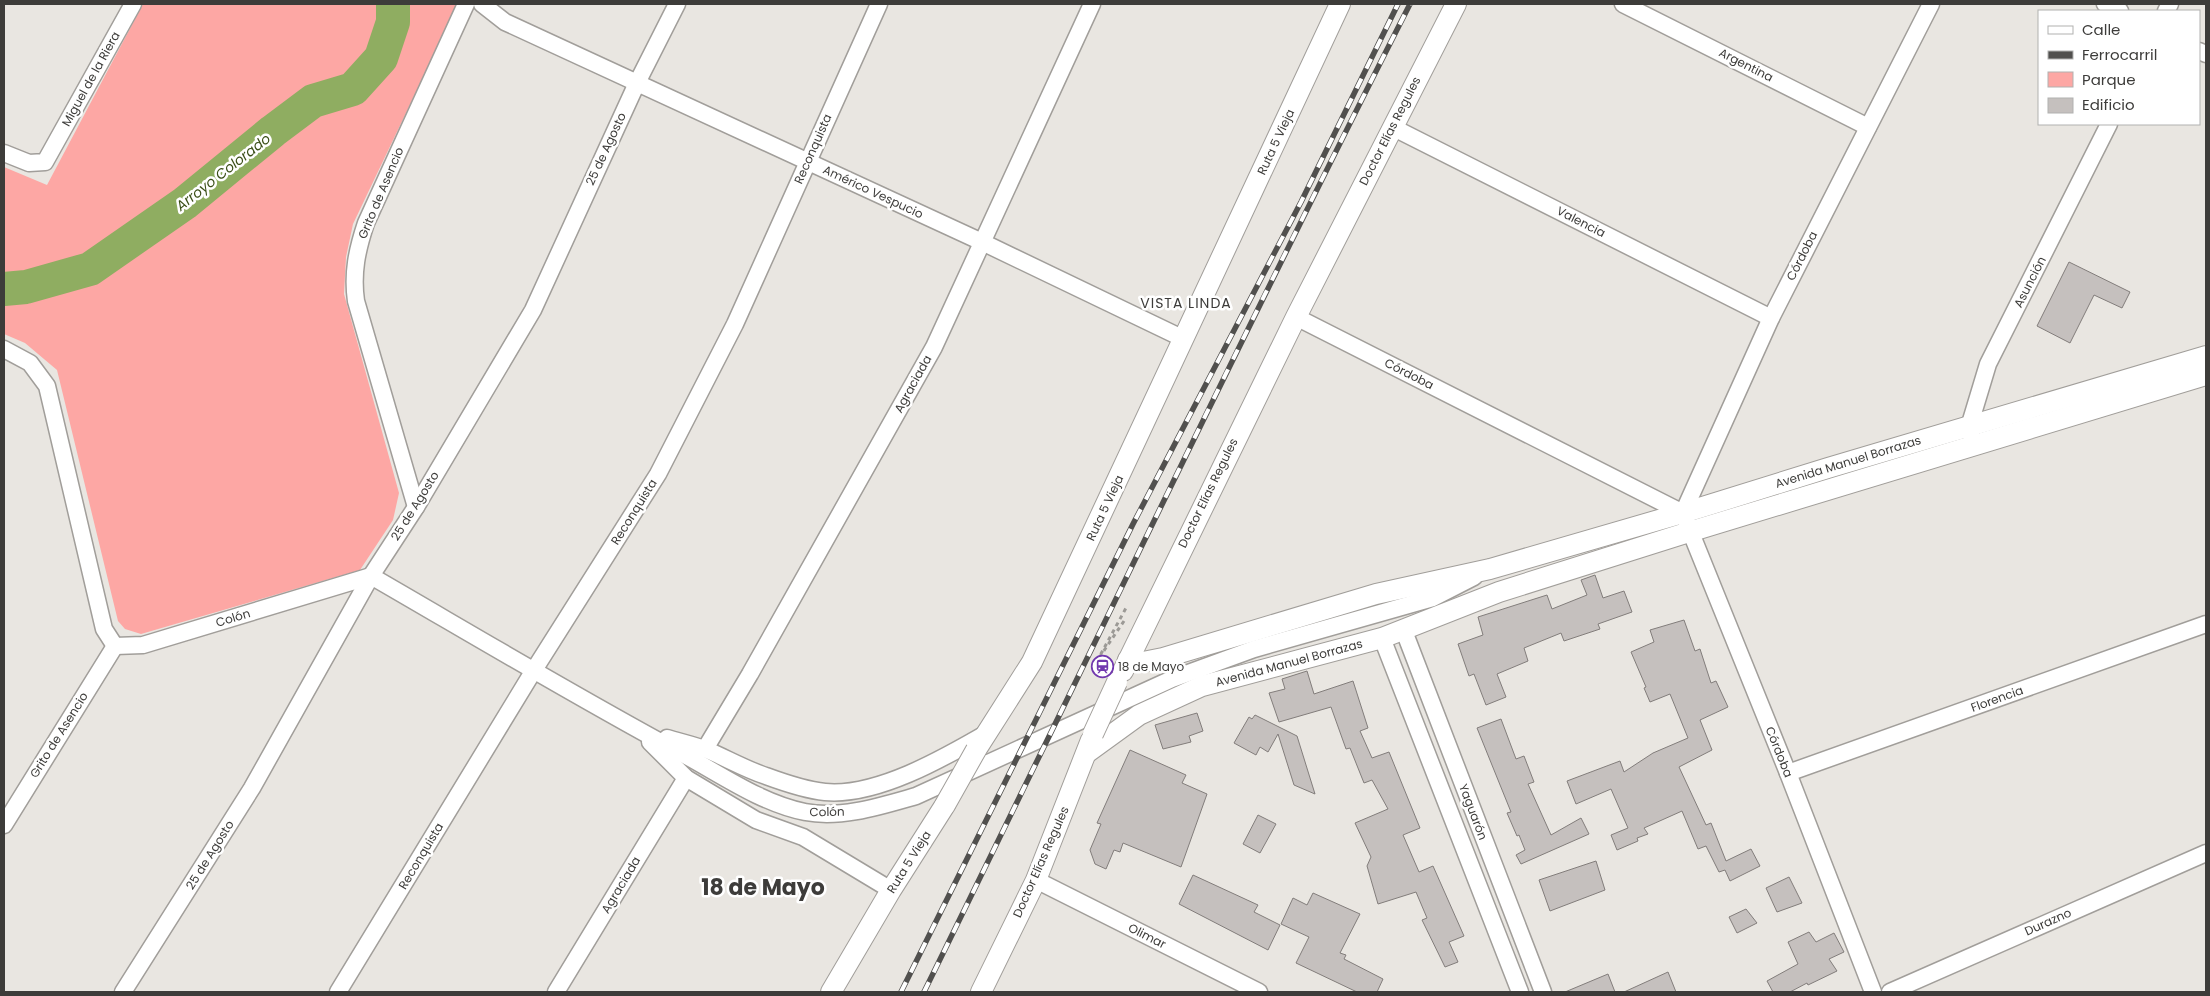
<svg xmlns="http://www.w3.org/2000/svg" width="2210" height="996" font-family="Poppins,sans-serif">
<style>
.green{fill:#fda7a4}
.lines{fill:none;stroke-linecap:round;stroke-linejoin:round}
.river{stroke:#8fad61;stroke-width:34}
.building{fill:#c5c0be;stroke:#827d7b}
.minor-casing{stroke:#a19e9a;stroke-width:19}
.tertiary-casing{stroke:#a19e9a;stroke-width:22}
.path{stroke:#9c9a96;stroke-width:3;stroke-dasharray:4 4;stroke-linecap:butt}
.minor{stroke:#fff;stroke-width:16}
.tertiary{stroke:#fff;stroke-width:20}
.rail-casing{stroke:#51504e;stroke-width:5.5}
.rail{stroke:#fff;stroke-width:4;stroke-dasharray:11;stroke-linecap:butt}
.tertiary-bridge-casing{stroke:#a19e9a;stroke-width:22;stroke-linecap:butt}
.tertiary-bridge{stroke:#fff;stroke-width:20}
.labels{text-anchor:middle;stroke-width:5;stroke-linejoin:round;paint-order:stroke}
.street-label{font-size:12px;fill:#3d3c3a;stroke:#fff}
.poi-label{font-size:12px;fill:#3d3c3a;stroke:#fff;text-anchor:start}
.water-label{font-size:14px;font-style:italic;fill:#3b4f18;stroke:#fff}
.neighbourhood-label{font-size:14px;letter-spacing:1px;fill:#3d3c3a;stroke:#fff}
.town-label{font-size:22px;font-weight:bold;fill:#3d3c3a;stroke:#fff}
</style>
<rect width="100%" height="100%" fill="#e9e6e1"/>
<path class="green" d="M143 4H458L353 224 346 257 344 294 399 493 393 520 360 570 141 634 125 629 118 621 57 370 25 343 4 334V167L47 185Z"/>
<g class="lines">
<path class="river" d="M4 289 26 287 90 269 185 203 273 131 313 101 353 89 381 58 393 22V4"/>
</g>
<g class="building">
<path d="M2069 262 2130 292 2122 308 2094 295 2070 343 2037 326Z"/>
<path d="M1595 575 1603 598 1624 591 1632 612 1598 624 1600 629 1564 641 1561 633 1524 648 1528 661 1497 674 1506 697 1486 705 1474 674 1469 676 1458 644 1483 635 1478 617 1547 595 1552 609 1587 595 1581 580Z"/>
<path d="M1684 620 1695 651 1700 649 1711 683 1716 681 1728 707 1700 720 1712 750 1679 767 1706 825 1711 823 1726 861 1751 849 1760 866 1730 881 1725 870 1719 872 1706 846 1698 849 1682 811 1644 828 1648 834 1637 838 1638 841 1617 850 1611 835 1628 828 1611 789 1576 804 1567 781 1620 761 1624 772 1653 753 1688 738 1670 694 1650 702 1644 688 1646 687 1631 652 1654 642 1650 630Z"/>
<path d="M1307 671 1314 694 1353 681 1368 728 1360 731 1372 758 1389 752 1420 828 1403 835 1419 872 1433 866 1464 936 1449 942 1458 962 1445 967 1422 920 1427 918 1416 892 1378 904 1367 866 1371 857 1355 823 1388 809 1372 780 1364 783 1350 748 1346 749 1331 707 1279 722 1269 693 1285 689 1282 679Z"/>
<path d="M1197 713 1203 731 1189 736 1191 742 1163 749 1155 725Z"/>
<path d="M1255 715 1297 736 1315 794 1294 785 1278 734 1268 752 1260 747 1256 755 1234 743 1249 717 1252 719Z"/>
<path d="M1501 719 1516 759 1524 756 1534 782 1528 784 1551 835 1581 818 1589 834 1521 864 1516 855 1525 850 1519 835 1517 836 1507 813 1511 812 1477 728Z"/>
<path d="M1130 750 1186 775 1182 783 1207 794 1181 867 1123 843 1120 852 1114 850 1106 869 1095 864 1090 850 1101 824 1097 823Z"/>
<path d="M1258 815 1276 824 1260 853 1243 844Z"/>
<path d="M1596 861 1605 890 1550 911 1539 880Z"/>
<path d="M1193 875 1258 905 1254 912 1280 925 1268 950 1179 904Z"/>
<path d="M1789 877 1802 903 1777 912 1766 888Z"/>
<path d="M1313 893 1360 914 1340 953 1346 955 1344 959 1383 979 1377 992H1357L1296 963 1309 937 1281 924 1293 898 1307 905Z"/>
<path d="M1746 909 1757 923 1737 933 1729 917Z"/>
<path d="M1809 932 1816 942 1834 933 1844 952 1829 959 1837 971 1808 985 1807 983 1790 992H1773L1767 981 1798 964 1788 942Z"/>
<path d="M1668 972 1676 992H1624Z"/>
<path d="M1608 974 1615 992H1565Z"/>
</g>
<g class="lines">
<defs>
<g id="minor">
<path d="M482 4 505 22 982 242 1184 339"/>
<path d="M1623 4 1868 127"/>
<path d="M2105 4 2120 11"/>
<path d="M2166 11 2170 4"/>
<path d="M2199 51 2206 54"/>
<path d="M1392 127 1771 318"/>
<path d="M4 153 29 163 45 162 133 4"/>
<path d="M1296 317 1683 513"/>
<path d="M4 349 30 363 47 386 104 629 115 646"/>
<path d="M1971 434 1969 427 1988 364 2109 124"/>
<path d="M416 507 356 301C352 273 357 250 366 223L466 4"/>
<path d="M1404 631 1543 992"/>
<path d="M1382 638 1520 992"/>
<path d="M115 646 143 645 371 576C473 635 575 696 679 752 719 773 760 803 805 812 841 819 881 806 916 796L1172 679 1254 649 1433 598 1474 577"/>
<path d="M667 738C680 742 694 745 707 750 726 758 745 769 766 776 785 783 805 790 825 792 876 797 944 758 987 733"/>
<path d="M650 742 686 778 756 820 803 837 891 890"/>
<path d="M705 749 750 674 934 347 1092 4"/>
<path d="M1788 773 2206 624"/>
<path d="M4 825 115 646"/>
<path d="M1036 880 1259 992"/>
<path d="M123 992 252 788 371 576 416 507 533 310 637 83 677 4"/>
<path d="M338 992 534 670 658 474 735 324 879 4"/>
<path d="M556 992 686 778"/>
<path d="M1873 992 1788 773 1683 513 1771 318 1931 4"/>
<path d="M1890 992 2206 853"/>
</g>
<g id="tertiary">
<path d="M1128 660 1143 662 1163 658 1376 594 1490 569 1683 513 1828 468 2206 356"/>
<path d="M1123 671 1296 317 1456 4"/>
<path d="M976 750 1032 662 1340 4"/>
<path d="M1088 752 1139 715 1202 686 1382 638 1499 592 1689 532 2206 375"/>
<path d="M831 992 891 890 945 805"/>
<path d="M981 992 1036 880 1091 740"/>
</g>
</defs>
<use href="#minor" class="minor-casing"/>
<use href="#tertiary" class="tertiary-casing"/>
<path class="path" d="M1124 621 1097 661 1126 608"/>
<use href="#minor" class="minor"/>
<use href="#tertiary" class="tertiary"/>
<defs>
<g id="rail">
<path d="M901 992 1133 524 1301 202 1398 4"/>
<path d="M924 992C1086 663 1244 331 1410 4"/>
</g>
</defs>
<use href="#rail" class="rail-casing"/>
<use href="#rail" class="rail"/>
<defs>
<g id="tertiary-bridge">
<path d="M1093 734 1117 682"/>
<path d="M945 805 976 750"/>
</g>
</defs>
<use href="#tertiary-bridge" class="tertiary-bridge-casing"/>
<use href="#tertiary-bridge" class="tertiary-bridge"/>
</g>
<defs>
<symbol id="station-ring" viewBox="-11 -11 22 22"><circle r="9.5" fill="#fff" stroke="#7138ae" stroke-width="1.5"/><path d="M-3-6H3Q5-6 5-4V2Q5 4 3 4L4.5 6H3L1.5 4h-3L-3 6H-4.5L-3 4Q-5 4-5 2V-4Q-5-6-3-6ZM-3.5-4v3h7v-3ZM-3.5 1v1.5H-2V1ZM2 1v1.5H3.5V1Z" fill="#7138ae"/></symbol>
</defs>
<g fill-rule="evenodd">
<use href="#station-ring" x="1090" y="654" width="25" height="25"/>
</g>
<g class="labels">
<g class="street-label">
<text transform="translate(1746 65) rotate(27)" y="4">Argentina</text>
<text transform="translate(91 79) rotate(-61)" y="4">Miguel de la Riera</text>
<text transform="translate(1390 131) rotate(-63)" y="4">Doctor Elías Regules</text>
<text transform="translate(1276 142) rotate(-65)" y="4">Ruta 5 Vieja</text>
<text transform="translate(606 149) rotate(-65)" y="4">25 de Agosto</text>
<text transform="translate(813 149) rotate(-66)" y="4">Reconquista</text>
<text transform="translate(873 192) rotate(25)" y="4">Américo Vespucio</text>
<text transform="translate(381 193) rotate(-67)" y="4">Grito de Asencio</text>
<text transform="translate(1581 222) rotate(27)" y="4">Valencia</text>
<text transform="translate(1802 256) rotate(-63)" y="4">Córdoba</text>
<text transform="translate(2030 282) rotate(-63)" y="4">Asunción</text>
<text transform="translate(1409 374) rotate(27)" y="4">Córdoba</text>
<text transform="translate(913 384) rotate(-61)" y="4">Agraciada</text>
<text transform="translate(1848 462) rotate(-17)" y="4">Avenida Manuel Borrazas</text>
<text transform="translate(1208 493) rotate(-64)" y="4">Doctor Elías Regules</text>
<text transform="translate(415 506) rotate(-58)" y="4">25 de Agosto</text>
<text transform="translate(1105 508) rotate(-65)" y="4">Ruta 5 Vieja</text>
<text transform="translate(634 512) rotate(-58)" y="4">Reconquista</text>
<text transform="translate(233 618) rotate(-17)" y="4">Colón</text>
<text transform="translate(1289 663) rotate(-15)" y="4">Avenida Manuel Borrazas</text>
<text transform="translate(1997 699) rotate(-20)" y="4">Florencia</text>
<text transform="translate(59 735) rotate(-58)" y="4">Grito de Asencio</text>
<text transform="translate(1779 752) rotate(68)" y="4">Córdoba</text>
<text transform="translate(827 812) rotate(-1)" y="4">Colón</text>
<text transform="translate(1473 812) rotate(69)" y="4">Yaguarón</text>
<text transform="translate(210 855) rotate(-58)" y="4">25 de Agosto</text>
<text transform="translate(421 856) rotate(-59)" y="4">Reconquista</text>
<text transform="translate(909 862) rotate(-58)" y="4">Ruta 5 Vieja</text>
<text transform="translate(1041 862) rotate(-66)" y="4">Doctor Elías Regules</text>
<text transform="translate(621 885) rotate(-59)" y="4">Agraciada</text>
<text transform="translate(2048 922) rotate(-24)" y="4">Durazno</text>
<text transform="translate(1147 936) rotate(27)" y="4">Olimar</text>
</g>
<g class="poi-label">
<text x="1118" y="671">18 de Mayo</text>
</g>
<g class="water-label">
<text transform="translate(223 172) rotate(-38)" y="5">Arroyo Colorado</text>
</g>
<g class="neighbourhood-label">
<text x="1186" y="308">VISTA LINDA</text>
</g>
<g class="town-label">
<text x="763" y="895">18 de Mayo</text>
</g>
</g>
<rect width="2210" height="996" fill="none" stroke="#3d3c3a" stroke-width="10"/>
<rect x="2038" y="10" width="162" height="115" fill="#ffffff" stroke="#b1b1b0"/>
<rect x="2048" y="26" width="25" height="8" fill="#ffffff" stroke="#b1b1b0"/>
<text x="2082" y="35" font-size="15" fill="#3d3c3a">Calle</text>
<rect x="2048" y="51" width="25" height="8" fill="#51504e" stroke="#b1b1b0"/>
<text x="2082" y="60" font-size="15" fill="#3d3c3a">Ferrocarril</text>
<rect x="2048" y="72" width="25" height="15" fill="#fda7a4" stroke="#b1b1b0"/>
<text x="2082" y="85" font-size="15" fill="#3d3c3a">Parque</text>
<rect x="2048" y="98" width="25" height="15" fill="#c5c0be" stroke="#b1b1b0"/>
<text x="2082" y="110" font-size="15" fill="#3d3c3a">Edificio</text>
</svg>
